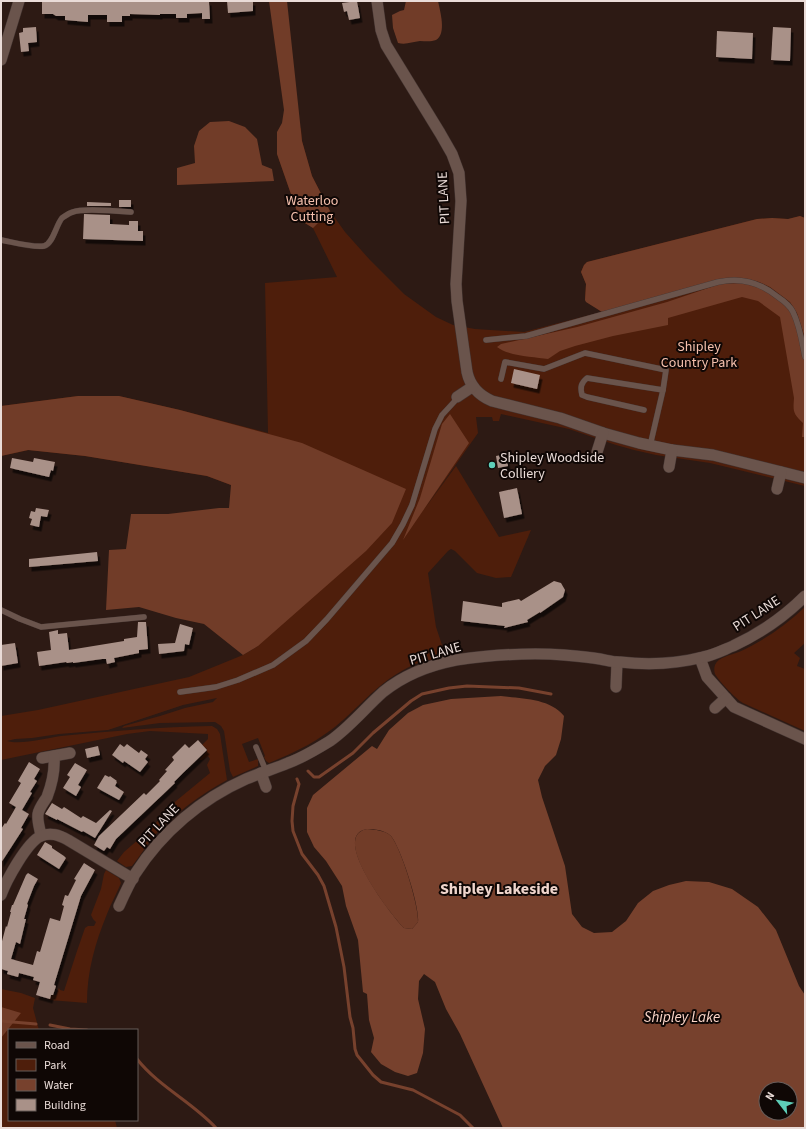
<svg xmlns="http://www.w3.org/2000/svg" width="806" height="1129" font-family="'Source Sans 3',sans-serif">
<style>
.green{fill:#4e1e0b}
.forest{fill:#713c28}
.water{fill:#77412d;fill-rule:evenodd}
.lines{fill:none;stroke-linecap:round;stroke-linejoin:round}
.stream{stroke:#77412d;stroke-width:3}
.building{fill:#a99188;filter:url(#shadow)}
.lane-casing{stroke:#433431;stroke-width:6}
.street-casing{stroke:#433431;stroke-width:12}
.lane{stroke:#6a544c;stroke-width:5.5}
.street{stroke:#6a544c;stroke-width:11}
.poi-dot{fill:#5eceb8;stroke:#0f0705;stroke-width:1.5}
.labels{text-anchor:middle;stroke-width:4;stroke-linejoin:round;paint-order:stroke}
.street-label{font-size:14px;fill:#eadcd8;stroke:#0f0705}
.park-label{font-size:14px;fill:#f5c0ad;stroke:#0f0705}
.poi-label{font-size:14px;fill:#eadcd8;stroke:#0f0705;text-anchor:start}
.water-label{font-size:15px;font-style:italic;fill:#fad5c8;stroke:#0f0705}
.quarter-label{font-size:16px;font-weight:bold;fill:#efd5cc;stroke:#0f0705}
</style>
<defs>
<filter id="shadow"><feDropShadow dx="2.5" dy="4.5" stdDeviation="0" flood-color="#0009"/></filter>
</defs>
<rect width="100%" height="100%" fill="#2d1a14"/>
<g class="green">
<path d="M301 128 302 141 312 176 330 211 345 232 370 260 404 294 436 317 453 325 475 329 524 332 601 312C597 307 589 305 585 300L586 284 581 272 584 265 587 262 757 219 772 218 788 219 800 216 805 218V486L710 463 656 455 634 450 616 445 569 429 501 414 499 421H493L492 417H476L478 433 423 511 456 466 499 537 531 530 511 577 496 578 477 573 455 551 451 549 448 551 428 573 436 627 444 651 442 655C435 659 428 660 421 662 409 666 399 672 389 679 372 691 358 707 343 720 321 740 296 752 269 763L266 761 264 757 265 756 258 738 242 744 249 762 258 759V766L233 777 230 771 224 731 221 726 215 722 160 723 122 728 124 726 160 716 185 708 213 702 217 698 183 705 108 730 59 734 32 738 15 739 7 741C21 745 46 738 61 736 111 731 161 727 212 726L217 729 220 734 227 780C200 795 175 813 154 836 146 846 140 856 132 866L126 867 117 861 124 852 139 839H144L148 836V833L155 824 176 801 210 773 207 765 210 759 208 756 202 760H199L207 751V749L202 745 208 739V734L150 731 127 734 1 760V716L38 710 189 677 243 655 258 646 231 485 207 476 85 456 29 450 1 456V406L78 396H119L180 410 268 433 265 283 337 277 313 228 300 220 277 154V132Z"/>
<path d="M805 607V643L794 653 800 658 797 666 805 669V731L743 703C736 699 719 681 715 674 714 671 714 668 715 665 718 657 731 655 739 652 763 641 785 626 805 607Z"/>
<path d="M106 870 119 878 121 883C117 893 111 903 107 914 95 943 87 972 87 1003L49 1000 51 995H56L59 988 60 990 64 991 77 951 85 928 88 926H94L96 922 93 919 91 915 101 889 104 874Z"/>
<path d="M1 989 21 993 35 998 33 1008 39 1030H9V1120H115L117 1128H1Z"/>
</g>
<g class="forest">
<path d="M269 1H287L302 141 312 176 330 211 313 228 300 220 277 154V132L282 123 284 110Z"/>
<path d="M406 1H438C440 11 447 34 436 40 431 42 425 41 420 41 412 42 406 45 398 43L393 28 392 15 400 11 404 10Z"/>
<path d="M229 121 245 127 257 139 262 165 272 169 274 181 177 185V168L195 163 194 146 199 131 210 122Z"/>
<path d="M800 216 805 218V338L797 313 790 302 770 287 759 282 748 279 725 278 602 312 586 302 585 300 586 284 581 272 584 265 587 262 757 219 772 218 788 219Z"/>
<path d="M738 283H747L763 289 780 301 791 311 799 335 805 362V437H802L803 423C793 413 793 412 794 398L780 317 758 301 742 297 668 318V325L613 336 575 346 560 351 548 359C534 357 508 356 497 347L501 344 577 327 667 302 720 284Z"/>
<path d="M78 396H119L180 410 302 443 406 489 392 523 366 551 258 646 243 655 204 624 176 618 139 607 106 610 109 550 126 549 131 514H168L219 508H229L231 485 207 476 85 456 28 450 1 456V406Z"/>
<path d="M450 414 469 443 403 540 420 498 442 424Z"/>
<path d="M367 829C375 830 385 830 391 836 401 848 419 906 418 922L412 929 404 928C392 916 329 836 367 829Z"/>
<path d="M1 1007 21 1013 1 1038Z"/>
</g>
<path class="water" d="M501 696C522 699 549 698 564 716L561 739 556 755 545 766 538 780 542 797 565 866 572 914 582 927 594 933 612 932 626 921 638 903 653 891 669 885 686 881 709 882 732 889 758 907 776 930 799 986 805 995V1128H503L460 1034 446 1009 435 982 424 974 419 981 418 999 425 1029 423 1053 417 1073 408 1076 395 1072 381 1064 371 1052 374 1038 369 1020 367 994 363 992 358 940 346 906 342 886 326 861 314 847 307 832V808L313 795 372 746 377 749 389 730 408 713 423 705 451 699ZM367 829C375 829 385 830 391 836 401 848 420 907 418 922L412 929 404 928C392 916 329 835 367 829ZM766 1089H790V1113H766Z"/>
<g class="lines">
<g class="stream">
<path d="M308 771 314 777H319L353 753 373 733 411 701 422 694 449 688 467 686 519 688 551 694"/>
<path d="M297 779 299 784 293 806 292 821 293 831 302 854 318 875 324 886 336 927 344 967 350 1017 353 1028 355 1049 357 1055 373 1075 381 1082 413 1090 460 1115 473 1128"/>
<path d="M1 1021 36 1024"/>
<path d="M50 1025 70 1029 87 1030"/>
<path d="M137 1059C159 1087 192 1102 216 1128"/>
</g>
</g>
<g class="building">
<path d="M42 1H209L210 19H202V13L187 14V18H176V14H160V15L130 14V16H122V22H107V15H88V22L65 20V16H56L53 14H42Z"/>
<path d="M227 1H253V11L228 13Z"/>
<path d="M357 1 360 18 349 20 347 11 344 12 342 3Z"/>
<path d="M36 27 37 42 28 43 29 51 21 52 19 33 23 32V28Z"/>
<path d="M773 27 791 28 790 61 771 60Z"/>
<path d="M717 31 753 33 752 59 716 57Z"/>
<rect x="119" y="200" width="12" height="7"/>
<path d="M87 202 111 203V206H87Z"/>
<path d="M84 214 110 215V224L129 225V221H138V231H143V241L83 239Z"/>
<path d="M514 369 540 375 537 389 511 383Z"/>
<path d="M506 454 508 466 498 468 496 456Z"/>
<path d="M12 458 33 462 34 458 55 462 53 471 51 470 49 477 10 468Z"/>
<path d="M517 488 522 514 504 518 499 492Z"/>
<path d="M36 508 49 510 47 517 41 516 39 527 30 525 32 519 29 518 31 511 35 512Z"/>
<path d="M97 552 98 561 29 567V559Z"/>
<path d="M554 581 561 583 565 590 563 597 540 613V612L527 620 528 622 504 628 505 626 461 621 463 601 502 607V603L519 599 521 601Z"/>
<path d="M138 622H146L148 649 139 650V653L114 658 115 662 107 664 106 659H102L73 663V662L67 663 66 662 39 666 37 652 51 650 49 632 58 630V634L67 633 69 650 124 641V639L137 637Z"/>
<path d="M180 624 193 628 189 645 185 644 184 651 159 654 158 644 175 643Z"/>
<path d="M15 643 18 663 1 666V645Z"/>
<path d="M198 740 207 750 183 773 174 782 175 783 116 839 110 849 107 847 104 851 94 845 99 836 144 793 146 795 160 781 159 780 167 771 165 770 174 760 172 757 185 744 189 748Z"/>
<path d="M120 744 124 747 127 744 139 753 141 750 148 755 145 759 148 762 140 772 124 761 123 763 112 755Z"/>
<path d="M98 746 100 755 87 758 85 749Z"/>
<path d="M29 762 40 769 34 779 37 781 30 792 32 793 22 810 29 814 21 828 23 829 1 863V829L5 823 6 824 16 807 9 803 21 783 18 781Z"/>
<path d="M75 763 87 770 78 785 81 787 76 796 63 788 70 777 67 775Z"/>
<path d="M105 775 109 777 110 776 117 781 116 782H117L115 786 124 792 119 800 97 788Z"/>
<path d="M52 803 62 809 64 807 81 818 83 816 96 823 110 810 112 811 95 838 83 831 82 832 57 819V820L45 814Z"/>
<path d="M45 842 52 846V848L64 856 66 858 59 869 37 855Z"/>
<path d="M84 863 95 870 81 896 54 985 56 986 53 995H51L50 999 36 995 40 982 33 980 34 977 19 973 18 977 7 974 8 971 1 969V945L6 926 7 927 11 912H10L12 905H13L26 875 28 873 38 879 34 886 27 904 28 905 24 919H26L20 944 16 942 11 959 33 965 37 951 40 952 50 918 60 921 64 906 62 905 65 895 68 896 76 880 74 879Z"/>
</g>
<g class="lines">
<defs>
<g id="lane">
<path d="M1 240C12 242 34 248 44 246 53 244 56 225 62 218 65 216 69 213 73 212 82 208 119 211 131 212"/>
<path d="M486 340 526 336 718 282C741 277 760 282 778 297 784 301 790 306 793 312 800 326 802 342 805 357"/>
<path d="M501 379 505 362 544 369 585 353 666 370 663 390 650 446"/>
<path d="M644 410 587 397 582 395C580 387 581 383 587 378L663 390"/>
<path d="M1 610 20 619 41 627 144 617"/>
<path d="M180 692 216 687 238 680 273 665 306 641 327 619 392 543 403 524 412 505 435 429 442 415 454 402 457 397"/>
<path d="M256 747 266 771"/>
</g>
<g id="street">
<path d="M377 1 381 30 386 45 440 133 452 154 459 173 461 201 456 284 457 301 467 372C470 386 478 395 492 401L560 418 603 433 639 443 672 450 713 455 805 478"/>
<path d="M1 60 19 1"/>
<path d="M457 397 472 387"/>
<path d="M597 452 603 433"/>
<path d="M669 467 672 450"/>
<path d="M777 489 781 472"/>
<path d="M700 658 707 677 734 707 805 739"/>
<path d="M616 687 617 662"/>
<path d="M715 708 726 698"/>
<path d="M42 758 70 753"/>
<path d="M261 773 266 787"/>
<path d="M41 836C40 829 37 821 38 814 39 808 44 802 47 797 52 784 55 770 54 756"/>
<path d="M1 895C6 881 27 842 41 836 51 832 59 835 68 840L133 879"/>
<path d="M119 906C124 895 129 884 135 874 162 832 201 799 246 779 260 773 274 769 288 763 302 758 317 749 330 741 350 727 365 708 383 692 404 675 430 665 456 660 492 655 528 652 564 655 576 656 588 657 600 659 606 660 613 662 620 662 647 665 676 664 703 657 714 655 723 650 733 646 761 633 784 617 805 596"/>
</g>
</defs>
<use href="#lane" class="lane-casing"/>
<use href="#street" class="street-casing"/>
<use href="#lane" class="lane"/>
<use href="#street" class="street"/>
</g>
<circle class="poi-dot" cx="492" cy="465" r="4"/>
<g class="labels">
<g class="street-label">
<text transform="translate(443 198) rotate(-93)" y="5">PIT LANE</text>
<text transform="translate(756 613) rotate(-33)" y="5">PIT LANE</text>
<text transform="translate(435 653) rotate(-16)" y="5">PIT LANE</text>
<text transform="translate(158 825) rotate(-47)" y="5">PIT LANE</text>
</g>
<g class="park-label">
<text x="312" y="205">Waterloo<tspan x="312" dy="16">Cutting</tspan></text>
<text x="699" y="351">Shipley<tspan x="699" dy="16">Country Park</tspan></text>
</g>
<g class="poi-label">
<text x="500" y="462">Shipley Woodside<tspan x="500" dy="16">Colliery</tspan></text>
</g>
<g class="water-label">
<text x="682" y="1022">Shipley Lake</text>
</g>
<g class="quarter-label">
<text x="499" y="894">Shipley Lakeside</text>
</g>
</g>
<rect width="806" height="1129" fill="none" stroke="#eadcd8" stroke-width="4"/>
<rect x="8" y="1029" width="130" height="92" fill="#0f0705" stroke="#675c59"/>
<rect x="16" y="1042" width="20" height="6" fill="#6a544c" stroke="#675c59"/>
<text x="44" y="1049" font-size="12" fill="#eadcd8">Road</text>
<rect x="16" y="1059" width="20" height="12" fill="#4e1e0b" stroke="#675c59"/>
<text x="44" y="1069" font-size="12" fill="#eadcd8">Park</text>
<rect x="16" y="1079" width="20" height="12" fill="#77412d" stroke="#675c59"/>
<text x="44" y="1089" font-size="12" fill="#eadcd8">Water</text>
<rect x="16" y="1099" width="20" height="12" fill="#a99188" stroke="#675c59"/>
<text x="44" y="1109" font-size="12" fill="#eadcd8">Building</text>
<g transform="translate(778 1101) rotate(301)"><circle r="19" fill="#0f0705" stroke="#675c59"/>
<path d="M0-3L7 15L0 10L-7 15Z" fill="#5eceb8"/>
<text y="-6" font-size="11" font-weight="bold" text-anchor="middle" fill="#eadcd8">N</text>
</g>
</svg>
